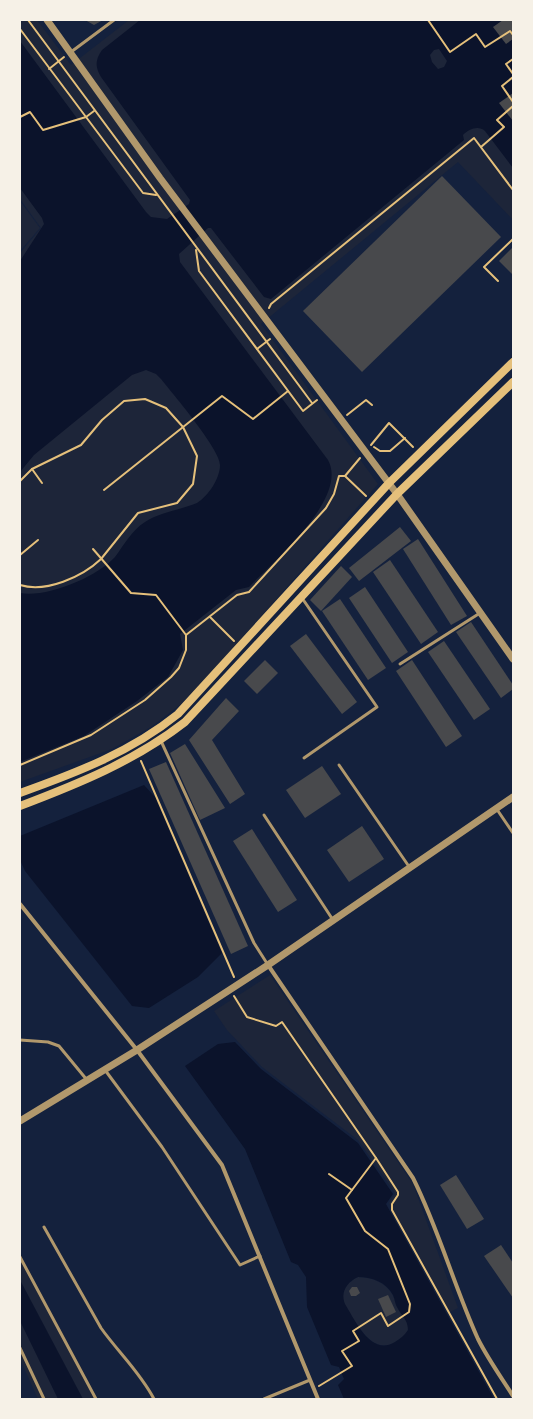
<svg xmlns="http://www.w3.org/2000/svg" width="533" height="1419" font-family="'Public Sans',sans-serif">
<style>
.green{fill:#1d2539}
.water{fill:#0b132b;fill-rule:evenodd}
.building{fill:#48494c}
.lines{fill:none;stroke-linecap:round;stroke-linejoin:round}
.path{stroke:#e5c07b;stroke-width:2}
.service{stroke:#b1986c;stroke-width:3}
.minor{stroke:#b1986c;stroke-width:4}
.tertiary{stroke:#b1986c;stroke-width:7}
.secondary{stroke:#e5c07b;stroke-width:8}
</style>
<rect width="100%" height="100%" fill="#14213d"/>
<g class="green">
<path d="M20 20H37L71 65 129 20H513V220L458 162 261 324 378 484 210 674 180 705 151 727 112 749 20 782V253L41 228 20 199Z"/>
<path d="M20 201 40 228 20 251Z"/>
<path d="M270 975 413 1184 458 1308 450 1312 389 1203 395 1193 358 1140 262 1067 227 1030 214 1011Z"/>
<path d="M20 1253 30 1272 98 1399H38L20 1359Z"/>
<path d="M358 1277C371 1277 385 1282 392 1294 395 1298 395 1304 398 1308 402 1315 408 1318 408 1327 409 1333 402 1338 397 1341 372 1358 356 1322 344 1304 340 1292 347 1282 358 1277Z"/>
</g>
<g class="water">
<path d="M140 20H513V168L485 131C478 125 469 129 463 135L464 140 271 299 264 297 211 228H208L179 254 180 262 328 460C349 498 273 562 249 587L236 590 180 634 183 650 168 677 137 701 84 736 20 762V593C47 598 97 577 115 557 124 545 132 530 145 522 160 512 180 510 197 503 208 496 220 479 220 465 220 449 173 394 161 379L156 374 146 370 132 375 34 455 20 472V261L44 224 42 218 20 188V41L146 212 151 217 167 219 189 204 190 200 101 77C95 67 95 60 102 50ZM439 49 447 61 444 67 438 69 432 62 430 55 434 50Z"/>
<path d="M144 785 155 797 222 953 198 977 149 1008 132 1006 25 871 20 860V836Z"/>
<path d="M235 1042 261 1069 358 1143 393 1194 386 1204 494 1399H344L338 1385 344 1379 339 1367 331 1365 307 1307 306 1277 298 1265 291 1262 245 1149 185 1066 218 1044ZM358 1277C372 1277 386 1282 393 1295 395 1299 395 1304 397 1307 401 1316 408 1319 408 1330 405 1335 400 1339 395 1342 371 1357 355 1320 345 1304 340 1292 347 1282 358 1277Z"/>
<path d="M20 1280 83 1399H58L20 1321Z"/>
</g>
<g class="building">
<path d="M85 20H103L94 25Z"/>
<path d="M503 20H513V39L506 44 493 27Z"/>
<path d="M513 93V121L499 103Z"/>
<path d="M442 176 501 237 362 372 303 311Z"/>
<path d="M513 247V275L499 261Z"/>
<path d="M400 527 411 541 359 581 349 568Z"/>
<path d="M418 539 467 616 451 625 403 549Z"/>
<path d="M390 560 438 632 421 644 373 572Z"/>
<path d="M341 566 352 577 321 611 310 600Z"/>
<path d="M365 587 408 652 392 663 349 598Z"/>
<path d="M340 599 386 668 368 680 322 611Z"/>
<path d="M471 622 513 685V689L501 698 456 632Z"/>
<path d="M306 634 357 702 342 714 290 646Z"/>
<path d="M444 641 490 709 474 720 428 652Z"/>
<path d="M265 660 278 673 257 694 244 681Z"/>
<path d="M412 660 462 736 446 747 396 671Z"/>
<path d="M226 698 239 711 212 740 245 794 230 804 189 740Z"/>
<path d="M185 744 225 808 200 820 170 753Z"/>
<path d="M166 762 248 946 231 954 149 769Z"/>
<path d="M322 766 341 794 305 818 286 790Z"/>
<path d="M362 826 384 859 349 882 327 850Z"/>
<path d="M252 829 297 900 278 912 233 841Z"/>
<path d="M456 1175 484 1219 467 1229 440 1185Z"/>
<path d="M501 1245 513 1263V1298L484 1256Z"/>
<path d="M352 1287H357L360 1293 356 1296H351L349 1291Z"/>
<path d="M388 1295 396 1312 386 1317 378 1299Z"/>
</g>
<g class="lines">
<g class="path">
<path d="M28 20 312 403"/>
<path d="M428 20 450 52 476 34 485 47 510 31 513 35"/>
<path d="M20 29 143 193 156 195"/>
<path d="M513 59 506 64 513 74"/>
<path d="M49 69 64 57"/>
<path d="M513 77 502 86 513 102"/>
<path d="M20 117 30 112 43 130 86 117 94 111"/>
<path d="M481 147 504 127 497 120 513 106"/>
<path d="M196 250 199 271 303 411 317 400"/>
<path d="M498 281 484 267 513 239"/>
<path d="M269 308 271 304 474 138 513 190"/>
<path d="M257 349 270 339"/>
<path d="M347 415 366 400 372 405"/>
<path d="M371 445 389 423 413 447"/>
<path d="M374 447 380 451H390L405 438"/>
<path d="M32 469 42 483"/>
<path d="M345 476 360 458"/>
<path d="M20 481 32 469 81 445 102 420 124 401 145 399 166 408 183 427 197 456 193 484 177 503 138 513 101 559C82 577 46 593 20 585"/>
<path d="M104 490 222 396 253 419 288 391"/>
<path d="M93 549 131 593 156 595 186 635"/>
<path d="M20 555 38 540"/>
<path d="M210 617 234 641"/>
<path d="M141 761 234 977"/>
<path d="M20 765 91 735 145 700 171 677 179 668 186 650V635L237 595 249 592 326 508 334 494 339 476H345L366 496"/>
<path d="M234 996 247 1017 276 1026 282 1022 376 1158 352 1190"/>
<path d="M376 1158 398 1192V1195L392 1204V1210L497 1399"/>
<path d="M319 1386 352 1366 342 1351 359 1341 353 1331 381 1313 388 1326 409 1312 410 1304 388 1249 365 1231 346 1198 352 1190 329 1174"/>
</g>
<g class="service">
<path d="M71 52 114 20"/>
<path d="M302 598 377 707 304 758"/>
<path d="M400 664 480 613"/>
<path d="M161 741 254 943 268 965"/>
<path d="M339 765 410 868"/>
<path d="M496 808 513 833"/>
<path d="M264 815 333 920"/>
<path d="M20 1040 48 1042 59 1046 87 1080"/>
<path d="M105 1070 162 1147 240 1265 260 1256"/>
<path d="M44 1227 101 1328C118 1352 140 1372 154 1399"/>
<path d="M20 1257 96 1399"/>
<path d="M20 1348 44 1399"/>
<path d="M264 1399 310 1380"/>
</g>
<g class="minor">
<path d="M20 904 137 1050 222 1165 318 1399"/>
<path d="M268 965 413 1178C439 1230 454 1286 478 1339 488 1359 501 1377 513 1396"/>
</g>
<g class="tertiary">
<path d="M47 20 160 178 397 494 513 659"/>
<path d="M20 1121 137 1050 268 965 513 797"/>
</g>
<g class="secondary">
<path d="M20 793C76 773 131 752 178 714L389 483 513 362"/>
<path d="M20 806C78 784 135 761 185 722L397 494 513 382"/>
</g>
</g>
<rect width="533" height="1419" fill="none" stroke="#f6f1e7" stroke-width="42"/>
</svg>
